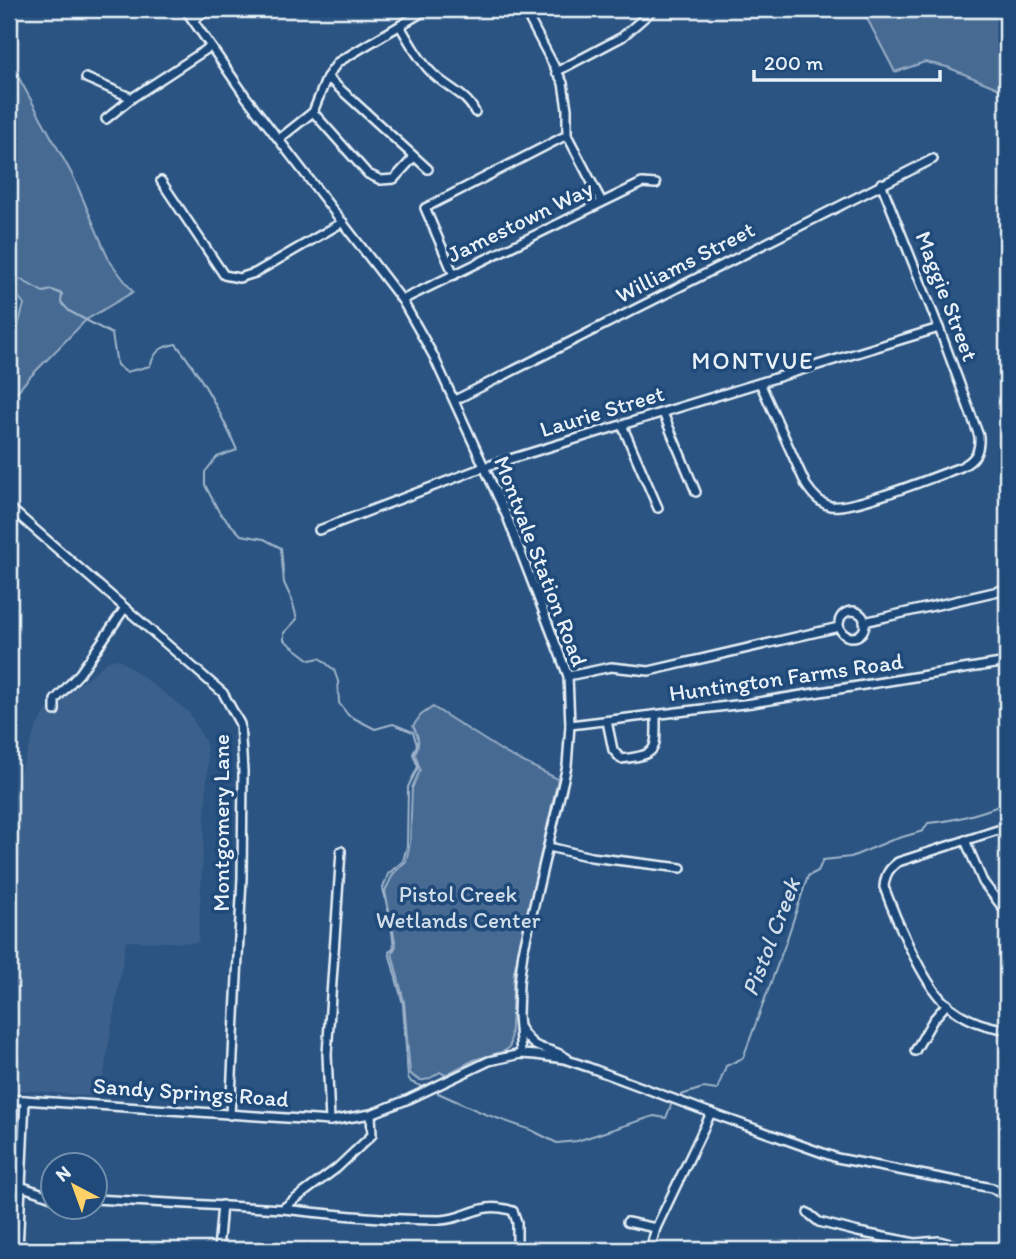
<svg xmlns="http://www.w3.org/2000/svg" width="1016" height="1259" font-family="Itim,sans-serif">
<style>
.built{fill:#3a608b}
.green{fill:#476b93;stroke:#98aec6;stroke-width:2}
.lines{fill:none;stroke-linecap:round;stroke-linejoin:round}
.stream{stroke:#a0b6cb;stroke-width:2}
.minor-casing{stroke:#e8f1f8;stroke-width:12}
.minor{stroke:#1f4a7a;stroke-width:7}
.labels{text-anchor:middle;stroke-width:7;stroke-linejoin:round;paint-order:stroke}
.street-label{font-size:23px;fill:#e8f1f8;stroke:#1f4a7a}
.park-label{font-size:23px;fill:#d0dde9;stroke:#1f4a7a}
.neighbourhood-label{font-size:24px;letter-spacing:2px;fill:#e8f1f8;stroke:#1f4a7a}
.water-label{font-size:24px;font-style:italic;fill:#d0dde9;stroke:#1f4a7a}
</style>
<rect width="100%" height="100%" fill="#2b5482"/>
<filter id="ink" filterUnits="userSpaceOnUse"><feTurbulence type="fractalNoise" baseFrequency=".0143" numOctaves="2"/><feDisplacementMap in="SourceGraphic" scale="14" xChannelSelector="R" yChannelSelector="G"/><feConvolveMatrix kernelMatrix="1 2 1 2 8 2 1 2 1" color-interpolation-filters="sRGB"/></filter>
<g filter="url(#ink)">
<path class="built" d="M119 659 188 711 206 743 208 762 198 943 126 941 100 1097 9 1089V803L37 726 56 695H67L108 661Z"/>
<g class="green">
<path d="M862 9H1007V92L947 67 925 62 895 72Z"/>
<path d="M9 60 74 178 109 260 133 292 86 320 28 379 9 401V359L24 304 9 285Z"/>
<path d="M433 707 507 754 558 779 514 972 510 1046 505 1051 474 1060 445 1075 440 1072C429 1080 420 1085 410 1073L404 1002 392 953 396 946 385 891 393 874 406 861 410 843 412 788 420 770 415 754C420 743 419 737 413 726L421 715Z"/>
</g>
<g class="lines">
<g class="stream">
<path d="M9 273 43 292 52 290 62 294 61 302 69 311 112 334 117 365 126 372 150 366C155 351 160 347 176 344 202 376 221 413 237 450L217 457 205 472V485L219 512 241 535 264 539 281 548 284 583 292 600 297 619 284 633V640L310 660 320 658 334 670 338 681 339 703 348 715 375 729 393 724 413 732 417 745 413 754 418 767 408 787 407 846 403 861 388 874 383 888 391 924 394 947 389 952 403 1004 408 1077 411 1082 421 1086"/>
<path d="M438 1093 485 1114 531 1130 557 1143 577 1141 654 1116 666 1118 671 1105"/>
<path d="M681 1095 703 1088 717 1090 726 1066 743 1058 786 942 808 876 818 871 823 860 851 857 892 840 923 831 928 823C956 821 981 813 1007 803"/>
</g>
<defs>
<g id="minor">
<path d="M185 9 246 97 402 300 433 355 508 519 568 676 570 725 567 766 523 952 519 983 518 1015 521 1054"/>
<path d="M524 9 563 83 567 109V135L602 202"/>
<path d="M193 20 209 9"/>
<path d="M400 26C409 41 418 59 431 72 445 87 466 93 475 112"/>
<path d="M556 72 622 37 654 9"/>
<path d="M327 77 428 169"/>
<path d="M86 78 132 98 106 119"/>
<path d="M132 98 210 47"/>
<path d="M313 112 368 174 381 180 394 179 414 157"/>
<path d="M279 139 313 112 327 77 338 62 428 9"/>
<path d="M161 181 224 275 239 278 255 273 343 222"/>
<path d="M454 275 425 208 567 135"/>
<path d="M402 300 642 183 656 184"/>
<path d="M760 383 806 485C812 494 819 503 830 506 853 510 936 476 961 467 975 460 980 452 979 436L939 328 881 183"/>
<path d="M455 400 933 159"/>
<path d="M663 413 696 492"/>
<path d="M622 425 658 508"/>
<path d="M9 507 223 693 240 724 243 771 242 878 230 1115"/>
<path d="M319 530 484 467 939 328"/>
<circle cx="852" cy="624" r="13"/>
<path d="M864 622 1007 589"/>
<path d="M568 676 611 667 649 671 839 627"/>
<path d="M55 711V700L80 673 125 608"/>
<path d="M607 721 613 750 621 759C658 755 656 751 656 716"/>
<path d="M570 725 752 703 1007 662"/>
<path d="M1007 827 898 862C888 869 885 876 884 887 895 917 922 981 944 1002 962 1018 983 1027 1007 1029"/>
<path d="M965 840 983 882 1007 913"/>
<path d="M549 847 591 857 681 868"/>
<path d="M520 1028C538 1056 543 1043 567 1058"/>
<path d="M915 1051 933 1020 947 1004"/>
<path d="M9 1099 330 1121 371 1114 409 1099 489 1061 521 1054 536 1055 564 1059 588 1067 711 1113 837 1158 992 1188 1007 1197"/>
<path d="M330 1121 327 1054 341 851"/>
<path d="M9 1179 20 1186 52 1197"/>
<path d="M94 1199 282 1209 337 1168 372 1135 371 1114"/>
<path d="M283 1209C335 1215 387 1220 440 1220 470 1219 478 1200 513 1211L517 1222V1250"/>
<path d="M808 1213 819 1222 858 1232 915 1243 939 1241 973 1250"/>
<path d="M627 1222 656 1228"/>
<path d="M18 1250 25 1100"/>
<path d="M218 1250 222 1205"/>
<path d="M650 1250 656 1228 711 1113"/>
</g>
</defs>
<use href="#minor" class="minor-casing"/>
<use href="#minor" class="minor"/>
</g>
</g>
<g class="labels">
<g class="street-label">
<text transform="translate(520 221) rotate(-26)" y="8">Jamestown Way</text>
<text transform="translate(685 262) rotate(-27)" y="8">Williams Street</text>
<text transform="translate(947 296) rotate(69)" y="8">Maggie Street</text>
<text transform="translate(602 411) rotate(-17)" y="8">Laurie Street</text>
<text transform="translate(541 561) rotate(69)" y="8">Montvale Station Road</text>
<text transform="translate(786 677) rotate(-8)" y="8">Huntington Farms Road</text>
<text transform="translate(221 823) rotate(-90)" y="8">Montgomery Lane</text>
<text transform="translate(191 1092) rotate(4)" y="8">Sandy Springs Road</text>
</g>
<g class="park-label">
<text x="458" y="902">Pistol Creek<tspan x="458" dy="26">Wetlands Center</tspan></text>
</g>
<g class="neighbourhood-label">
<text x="753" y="369">MONTVUE</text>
</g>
<g class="water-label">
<text transform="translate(771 937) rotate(-69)" y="8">Pistol Creek</text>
</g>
</g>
<rect width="1016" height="1259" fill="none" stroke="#1f4a7a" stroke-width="35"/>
<rect x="18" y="18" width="981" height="1224" fill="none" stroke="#e8f1f8" stroke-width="2.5" filter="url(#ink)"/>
<g transform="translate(74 1186) rotate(319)"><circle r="33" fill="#1f4a7a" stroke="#6f8dac" stroke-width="2"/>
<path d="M0-5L12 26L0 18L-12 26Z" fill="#ffd166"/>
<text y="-10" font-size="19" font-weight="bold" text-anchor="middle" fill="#e8f1f8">N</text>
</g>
<path d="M754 70v10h186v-10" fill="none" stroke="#e8f1f8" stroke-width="3.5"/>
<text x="764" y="70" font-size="21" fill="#e8f1f8" stroke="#1f4a7a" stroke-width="5" paint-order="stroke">200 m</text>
</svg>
